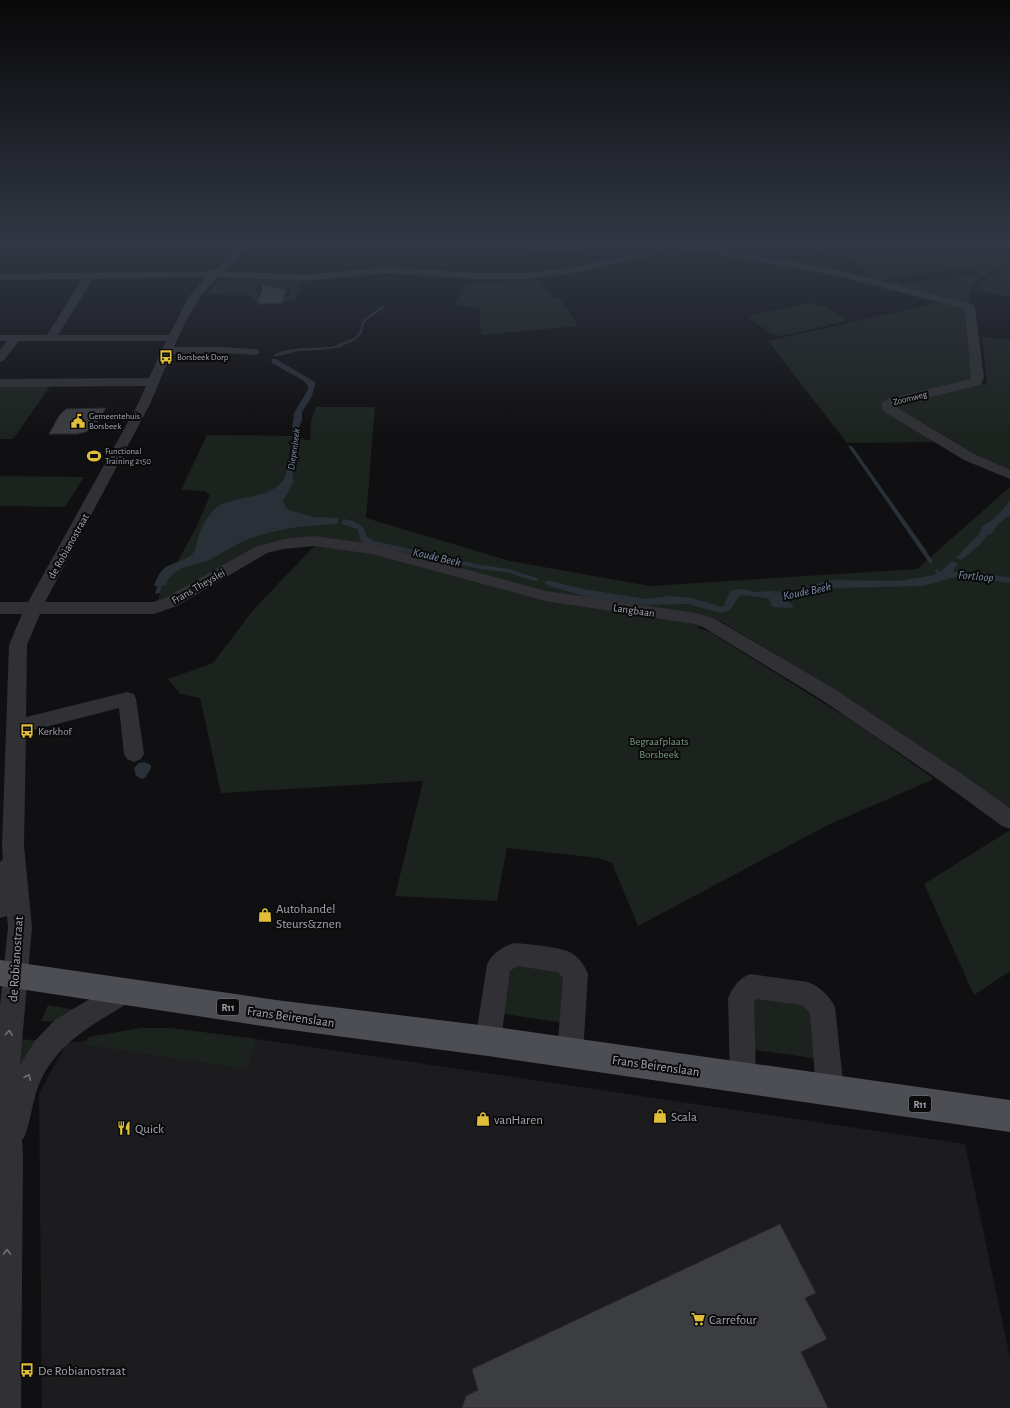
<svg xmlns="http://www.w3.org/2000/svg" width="1010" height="1408" font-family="'Alegreya Sans',sans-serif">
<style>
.built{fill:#1c1c1e}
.green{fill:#1c231e}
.water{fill:#2a3038}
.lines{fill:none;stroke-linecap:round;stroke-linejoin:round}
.stream{stroke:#2a3038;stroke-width:2.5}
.building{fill:#3c3d41;stroke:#2a2a2c}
.minor{fill:#313135;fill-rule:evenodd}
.major{fill:#4d4e54;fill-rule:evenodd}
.oneway{stroke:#6f7079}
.labels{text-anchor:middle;stroke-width:4;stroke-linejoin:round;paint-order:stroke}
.far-poi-label{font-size:9px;fill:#a2a4b0;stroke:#0b0b0c;text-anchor:start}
.far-street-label{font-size:9px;fill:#a2a4b0;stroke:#0b0b0c}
.far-water-label{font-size:10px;font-style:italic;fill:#7b8da9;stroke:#0b0b0c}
.shield{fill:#0b0b0c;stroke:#75767f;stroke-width:1}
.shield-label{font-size:10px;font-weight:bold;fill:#a2a4b0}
.street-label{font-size:11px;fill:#a2a4b0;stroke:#0b0b0c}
.poi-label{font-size:11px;fill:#a2a4b0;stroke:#0b0b0c;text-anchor:start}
.park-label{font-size:11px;fill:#7a9a80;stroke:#0b0b0c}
.water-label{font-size:12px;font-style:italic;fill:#7b8da9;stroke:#0b0b0c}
.near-poi-label{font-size:13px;fill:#a2a4b0;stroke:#0b0b0c;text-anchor:start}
.near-street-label{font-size:13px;fill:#a2a4b0;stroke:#0b0b0c}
</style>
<rect width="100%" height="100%" fill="#100f11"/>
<path class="built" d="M170 1028 256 1039 965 1144 1010 1358V1408H42L39 1093 67 1043Z"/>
<g class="green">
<path d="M805 242H1010V265C997 267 975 277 971 290 969 294 970 299 968 303H966L889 283 898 282 901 284 980 275 977 273 979 272 969 268 886 277 888 279 877 281 867 278 873 274 851 259 822 253Z"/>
<path d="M1010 267V297L976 290C986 279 995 271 1010 267Z"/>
<path d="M230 278 300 282 295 299 282 303 283 301H279L281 297H289L291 289 265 288 266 286H257L255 292H258L256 297H264L257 303 246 293 207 294 219 281H225Z"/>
<path d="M539 281 554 298H559L578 326 481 335 479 308 454 305 466 283Z"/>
<path d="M941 302 971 310 977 382 987 385 982 336 1010 340V475L943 442 847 443 768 341Z"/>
<path d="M812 303 824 306 846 319V321L781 336 771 334 748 317 752 315Z"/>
<path d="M0 385H51L13 439H0Z"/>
<path d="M316 407H375L366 518 510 561 650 586 917 569 1010 487V808L837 692 720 621 697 627 710 632 857 724 934 779 828 825 638 926 612 863 599 858 507 848 497 901 395 896 423 781 221 793 200 698 180 694 168 679 213 663 254 609 321 539 282 541 175 594 158 601 163 579 176 564 196 528 210 495 204 491 181 490 207 435 295 436 310 441 311 420Z"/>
<path d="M1 476 84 477 65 507 0 506V478Z"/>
<path d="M1010 830V971L974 995 924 884Z"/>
<path d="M513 961 569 973 565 1023 498 1013Z"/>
<path d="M751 994 808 1001 821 1059 748 1049Z"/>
<path d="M48 1005 76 1010 60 1022 41 1021Z"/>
<path d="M141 1028H170L256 1039 247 1069 87 1045 88 1037Z"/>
<path d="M22 1039 40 1041 21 1068 16 1067Z"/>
</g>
<g class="water">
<path d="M340 345 342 347 320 350 298 351 279 356H273C286 345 322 350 340 345Z"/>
<path d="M271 359H276L310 379 316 383 311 398 302 412V420L298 430 300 438 296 459H289L293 439 292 430 294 413 308 390V386L304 381 272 363Z"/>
<path d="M848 446H852L925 549 933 562 930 564Z"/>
<path d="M296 461V466L292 475 294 481 283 501 286 508 292 511 314 517 339 518 337 524C307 525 274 529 246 540 234 545 223 553 211 559 192 567 176 564 165 585H162L160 593 155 594 157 586H154C164 557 175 569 192 554 197 550 196 544 198 538 202 526 209 511 220 505 238 496 269 498 282 482 286 477 287 468 288 462Z"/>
<path d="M1010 501V515L999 523 991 534 987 535 980 545 961 560 956 558 980 533 982 526C993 522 1002 510 1010 501Z"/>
<path d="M344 519 353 521 363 527 367 537 374 541 481 565 509 569 537 578 539 580 535 581 506 572 480 569 368 544C356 540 362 537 357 529L341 524Z"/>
<path d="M952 561 958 564 953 571 954 572 989 574 1010 578V583L963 577H956L922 586 836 588 820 590 789 600 788 602 794 606 791 608 773 607C770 604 771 601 769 599 767 598 744 595 740 595 732 603 736 610 721 613L688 604 645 605 591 598 549 586 545 583 546 581H550L583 589 646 599 670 596 692 598 722 607 724 606 730 591C739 587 747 591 757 592 764 592 772 590 780 592L782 596 790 594 798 589 830 580 899 581 935 575 936 574 935 570 938 569 940 572Z"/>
<path d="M144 762 151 765V768L146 777 142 779 136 776 134 768 139 763Z"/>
</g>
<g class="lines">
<path class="stream" d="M335 347 355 339 361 332 363 323 366 319 383 307"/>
</g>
<g class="building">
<path d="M263 285 286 290 282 303 258 304Z"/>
<path d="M106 408 97 422H92L90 429 86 432 77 434H49L59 416 66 409Z"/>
<path d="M780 1224 816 1293 805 1298 827 1339 801 1352 828 1408H462L466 1396 478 1390 472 1369Z"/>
</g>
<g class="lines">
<g class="minor">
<path d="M245 242H256L224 271 305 275 387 267 478 273H525L579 266 653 249 656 243 659 242 664 245 660 253 579 272 525 279H478L387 273 305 281 218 277C196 297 186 321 174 347H224L254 349 258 350 260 352 258 354 254 355 224 353 171 354 150 404 45 602H153L165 598 255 547 284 539 314 536 373 544 546 591 696 613 715 619 836 690 953 768 1010 808V829L1002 826 939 780 822 700 703 627 695 624 546 601 372 554 314 546 284 549 267 553 177 606 154 614H40L27 645 26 717 127 692 134 694 136 699 144 754 141 759 134 762 127 759 124 754 119 708 26 732 24 846 32 927 20 1065 35 1041 55 1020 116 983 125 979 134 983 137 991 134 999C96 1024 58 1040 39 1084 32 1102 31 1121 24 1138L22 1139 23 1155 21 1408H0V1006L8 927 7 916 0 918V862L3 859 2 846 9 645 22 614H0V602H28L138 404 146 386 0 387V379L149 378 166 341H19L4 360 0 362V350L7 341H0V335H47L82 279 0 280V274L213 271ZM206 277 188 298 169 335H58L93 279Z"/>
<path d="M509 242H527L560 247 569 246 579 242H592C574 262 533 249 511 244Z"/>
<path d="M671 242H680L835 269 974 305 975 307 984 378 980 385 894 406 974 454 1010 470V479L964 460 883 411 881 404 887 399 971 379 965 309 834 275 674 247 671 246 669 244Z"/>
<path d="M514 943C527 944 564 947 573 954 580 959 585 966 588 974L583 1053 579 1062 570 1066 561 1062 557 1053 563 978 558 972 517 966 510 971 501 1041 497 1050 488 1054 479 1050 475 1041 487 965C492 953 502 947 514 943Z"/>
<path d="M750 974 808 982C820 987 829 995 835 1007L844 1090 840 1100 830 1104 820 1100 816 1090 810 1013 802 1005 756 999 754 1001 756 1078 752 1087 743 1091 734 1087 730 1078 728 998C733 987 738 979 750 974Z"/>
</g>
<path class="major" d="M0 960 276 1000 488 1026 1010 1100V1132L488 1056 276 1028 0 986Z"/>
</g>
<defs><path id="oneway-chevron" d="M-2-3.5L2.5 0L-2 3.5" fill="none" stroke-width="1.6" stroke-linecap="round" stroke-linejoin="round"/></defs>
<g class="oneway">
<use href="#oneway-chevron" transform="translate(9 1033) rotate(-85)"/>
<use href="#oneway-chevron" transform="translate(28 1077) rotate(-66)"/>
<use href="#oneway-chevron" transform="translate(7 1252) rotate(-89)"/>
</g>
<linearGradient id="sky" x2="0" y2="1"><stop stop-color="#090809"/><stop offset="0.55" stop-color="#313743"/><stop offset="1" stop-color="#313743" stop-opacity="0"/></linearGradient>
<rect width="1010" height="439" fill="url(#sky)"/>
<defs>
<symbol id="bus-bare" viewBox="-9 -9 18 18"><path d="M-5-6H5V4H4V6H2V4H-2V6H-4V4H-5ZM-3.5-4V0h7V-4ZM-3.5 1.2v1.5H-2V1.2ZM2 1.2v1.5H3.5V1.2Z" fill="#e0be38" stroke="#0b0b0c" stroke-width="2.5" paint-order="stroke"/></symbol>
<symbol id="civic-bare" viewBox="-9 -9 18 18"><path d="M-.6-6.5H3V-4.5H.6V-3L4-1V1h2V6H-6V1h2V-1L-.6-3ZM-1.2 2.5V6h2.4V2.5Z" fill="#e0be38" stroke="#0b0b0c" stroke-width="2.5" paint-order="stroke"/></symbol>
<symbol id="stadium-bare" viewBox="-9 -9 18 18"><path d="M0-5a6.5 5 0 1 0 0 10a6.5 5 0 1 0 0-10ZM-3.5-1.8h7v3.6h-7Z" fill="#e0be38" stroke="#0b0b0c" stroke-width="2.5" paint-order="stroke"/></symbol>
<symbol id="shop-bare" viewBox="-9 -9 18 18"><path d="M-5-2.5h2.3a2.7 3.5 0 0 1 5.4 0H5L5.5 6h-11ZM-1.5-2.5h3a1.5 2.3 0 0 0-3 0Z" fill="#e0be38" stroke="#0b0b0c" stroke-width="2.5" paint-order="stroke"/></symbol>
<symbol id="restaurant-bare" viewBox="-9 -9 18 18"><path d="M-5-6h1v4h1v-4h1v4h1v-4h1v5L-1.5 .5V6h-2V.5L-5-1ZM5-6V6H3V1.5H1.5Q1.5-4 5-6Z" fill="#e0be38" stroke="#0b0b0c" stroke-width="2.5" paint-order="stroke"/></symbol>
<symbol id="supermarket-bare" viewBox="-9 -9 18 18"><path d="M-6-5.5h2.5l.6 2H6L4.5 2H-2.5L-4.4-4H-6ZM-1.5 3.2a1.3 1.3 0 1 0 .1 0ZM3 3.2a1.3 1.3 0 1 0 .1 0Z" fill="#e0be38" stroke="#0b0b0c" stroke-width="2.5" paint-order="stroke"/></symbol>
</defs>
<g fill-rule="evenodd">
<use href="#bus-bare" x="156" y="347" width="20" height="20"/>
<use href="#civic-bare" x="68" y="411" width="20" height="20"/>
<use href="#stadium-bare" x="84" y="446" width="20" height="20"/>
<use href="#bus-bare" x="17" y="721" width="20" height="20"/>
<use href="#shop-bare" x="255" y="905" width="20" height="20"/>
<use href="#shop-bare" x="650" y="1106" width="20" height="20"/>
<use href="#shop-bare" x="473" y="1109" width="20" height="20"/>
<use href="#restaurant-bare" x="114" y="1118" width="20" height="20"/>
<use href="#supermarket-bare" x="688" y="1309" width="20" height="20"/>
<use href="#bus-bare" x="17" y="1360" width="20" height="20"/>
</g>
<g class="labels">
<g class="far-poi-label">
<text x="177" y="360">Borsbeek Dorp</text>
<text x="89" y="419">Gemeentehuis<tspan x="89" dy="10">Borsbeek</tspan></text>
<text x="105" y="454">Functional<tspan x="105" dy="10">Training 2150</tspan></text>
</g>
<g class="far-street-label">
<text transform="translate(910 398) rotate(-14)" y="3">Zoomweg</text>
</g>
<g class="far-water-label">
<text transform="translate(293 449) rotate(-82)" y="4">Diepenbeek</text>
</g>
<g class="shield">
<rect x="217" y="999" width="22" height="16" rx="3"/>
<rect x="909" y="1096" width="22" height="16" rx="3"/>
</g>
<g class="shield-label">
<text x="228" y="1011">R11</text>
<text x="920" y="1108">R11</text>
</g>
<g class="street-label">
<text transform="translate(68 546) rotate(-61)" y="4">de Robianostraat</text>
<text transform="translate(198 586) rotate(-30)" y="4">Frans Theyslei</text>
<text transform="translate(634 610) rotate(8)" y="4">Langbaan</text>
</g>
<g class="poi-label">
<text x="38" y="735">Kerkhof</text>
</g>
<g class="park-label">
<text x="659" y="745">Begraafplaats<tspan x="659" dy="13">Borsbeek</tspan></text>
</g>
<g class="water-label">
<text transform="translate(437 557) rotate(13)" y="4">Koude Beek</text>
<text transform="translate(976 576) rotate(5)" y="4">Fortloop</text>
<text transform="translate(807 591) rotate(-12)" y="4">Koude Beek</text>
</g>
<g class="near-poi-label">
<text x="276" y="913">Autohandel<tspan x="276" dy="15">Steurs&amp;znen</tspan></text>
<text x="671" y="1121">Scala</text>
<text x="494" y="1124">vanHaren</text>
<text x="135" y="1133">Quick</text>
<text x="709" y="1324">Carrefour</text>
<text x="38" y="1375">De Robianostraat</text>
</g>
<g class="near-street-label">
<text transform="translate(15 959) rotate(-86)" y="5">de Robianostraat</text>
<text transform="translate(291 1016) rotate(8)" y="5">Frans Beirenslaan</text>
<text transform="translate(656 1065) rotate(8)" y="5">Frans Beirenslaan</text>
</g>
</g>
</svg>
